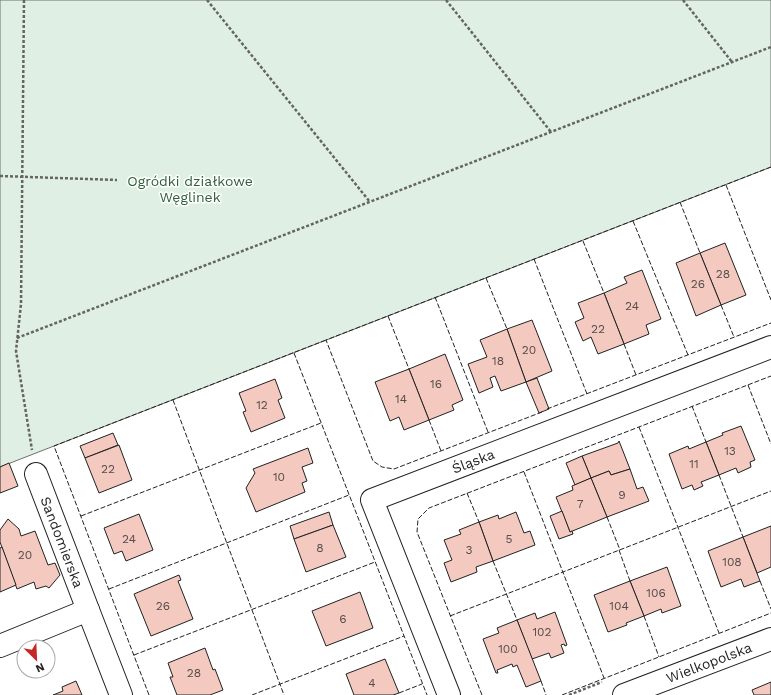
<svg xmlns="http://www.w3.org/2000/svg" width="771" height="695" font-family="'Work Sans',sans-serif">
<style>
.green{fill:#e0efe3;stroke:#6f6f6f}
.building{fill:#f3c9c0;stroke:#222}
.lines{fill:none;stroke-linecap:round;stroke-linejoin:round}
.minor-casing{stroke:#222;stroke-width:24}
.path{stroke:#646464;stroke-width:2.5;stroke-dasharray:3 2;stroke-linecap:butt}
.minor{stroke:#fff;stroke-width:22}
.fence{stroke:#222;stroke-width:1;stroke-dasharray:5 2;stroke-linecap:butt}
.labels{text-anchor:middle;stroke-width:3;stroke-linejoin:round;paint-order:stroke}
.number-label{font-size:12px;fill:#564c4a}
.park-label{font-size:14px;fill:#2f5e38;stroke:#fff}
.street-label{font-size:14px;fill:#222;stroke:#fff}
</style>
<rect width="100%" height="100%" fill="#fff"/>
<path class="green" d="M0 0H771V167L0 467Z"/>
<g class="building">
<path d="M725 243 746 295 721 305 700 253Z"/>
<path d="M700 253 721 305 696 316 676 263Z"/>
<path d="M642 270 661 319 646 325 649 334 624 344 604 293 627 283 624 277Z"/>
<path d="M604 293 624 344 598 354 591 337 583 341 575 322 584 318 578 303Z"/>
<path d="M532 320 552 371 526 382 507 329Z"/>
<path d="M507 329 526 382 501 391 495 376 490 378 493 387 479 393 468 364 487 357 480 340Z"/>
<path d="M445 354 463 400 452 405 454 410 429 420 409 369Z"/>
<path d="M409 369 429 420 404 430 399 417 390 421 375 382Z"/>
<path d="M537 378 549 409 539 413 526 382Z"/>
<path d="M275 379 282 398 278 400 285 418 251 432 243 412 246 411 239 393Z"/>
<path d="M741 426 755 460 750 462 751 467 738 473 736 468 719 475 706 442 723 435 722 433Z"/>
<path d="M113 433 118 445 85 458 80 446Z"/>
<path d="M619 441 630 469 611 475 609 471 591 478 582 456 618 443Z"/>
<path d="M706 442 719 475 701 482 703 486 694 490 692 485 682 489 669 454 688 446 689 449Z"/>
<path d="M119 445 132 480 99 493 85 458Z"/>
<path d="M308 448 313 463 302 467 307 481 302 483 305 492 256 512 246 488 255 473 253 469Z"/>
<path d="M582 456 591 478 575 485 566 463Z"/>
<path d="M9 463 18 486 0 493V467Z"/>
<path d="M630 469 637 489 643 487 649 501 607 517 591 478 609 471 611 475Z"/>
<path d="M591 478 607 517 570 532 556 497 573 490 572 486Z"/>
<path d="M562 511 570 532 572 531 573 534 559 539 550 516Z"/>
<path d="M329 512 333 525 294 539 290 526Z"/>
<path d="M516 512 524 533 530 531 535 545 493 561 479 522 498 515 499 519Z"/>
<path d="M139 514 153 550 126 561 122 551 114 554 104 528Z"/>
<path d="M8 519 19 529 21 536 35 531 48 565 55 563 60 575 49 588 46 586 36 589 34 582 17 589 0 542V530Z"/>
<path d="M479 522 493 561 476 567 477 572 451 582 444 563 452 560 444 540 461 534 459 530Z"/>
<path d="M333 525 346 557 306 572 294 539Z"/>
<path d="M771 526V567L757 573 743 537Z"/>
<path d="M743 537 760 581 744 587 741 579 721 587 708 551Z"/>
<path d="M2 547 16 585 0 592V548Z"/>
<path d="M667 567 681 606 662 613 661 609 644 616 630 581Z"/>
<path d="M179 575 181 580 178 581 193 619 151 636 134 594Z"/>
<path d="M630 581 644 616 626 623 627 625 608 632 594 595Z"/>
<path d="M360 592 373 628 326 646 312 611Z"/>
<path d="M555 612 567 645 565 646 564 644 561 645 564 653 551 658 549 653 532 659 517 620 535 613 537 619Z"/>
<path d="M517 620 541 681 526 687 517 665 513 667 512 664 497 670 498 673H496L483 639 499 633 497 628Z"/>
<path d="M205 648 213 670 215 669 223 690 210 695H177L170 677H173L168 663Z"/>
<path d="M385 659 399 693 393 695H354L346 674Z"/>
<path d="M76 681 82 695H53L63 691 62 687Z"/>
<path d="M771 682V695H754L752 690Z"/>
</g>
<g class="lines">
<defs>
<g id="minor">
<path id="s1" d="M36 474 88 610"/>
<path d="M0 646 88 610 121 695"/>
<path id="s2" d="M449 695 372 500 771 347"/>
<path id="s3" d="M624 695 771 639"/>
</g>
</defs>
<use href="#minor" class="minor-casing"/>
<g class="path">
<path d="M24 0 21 304 16 351 32 450"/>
<path d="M207 0 370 202"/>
<path d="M446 0 551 132"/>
<path d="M683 0 732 62"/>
<path d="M0 176 117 180"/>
<path d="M17 338 771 47"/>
<path d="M569 695 602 682"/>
</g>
<use href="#minor" class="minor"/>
<g class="fence">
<path d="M726 185 771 300"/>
<path d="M680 202 700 253"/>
<path d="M633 221 688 355"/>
<path d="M583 241 604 293"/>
<path d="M534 259 587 394"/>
<path d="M486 278 507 329"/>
<path d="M435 297 488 432"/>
<path d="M721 305 734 337"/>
<path d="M388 316 409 369"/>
<path d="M624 344 636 375"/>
<path d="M294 353 427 695"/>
<path d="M748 385 771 444"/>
<path d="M173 400 284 695"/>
<path d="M692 406 706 442"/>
<path d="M547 409 771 323"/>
<path d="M542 412 394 469 382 467 373 461 326 340 771 167"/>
<path d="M429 420 441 451"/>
<path d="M639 427 719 633"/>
<path d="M524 472 604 678"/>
<path d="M719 475 743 537"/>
<path d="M467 493 479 522"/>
<path d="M81 516 321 423"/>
<path d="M607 517 620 550"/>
<path d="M619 550 630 581"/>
<path d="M493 561 517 620"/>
<path d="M760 581 771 609"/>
<path d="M109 589 349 495"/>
<path d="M450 616 771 491"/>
<path d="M644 616 659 657"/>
<path d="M134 655 375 562"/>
<path d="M541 681 546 695"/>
<path d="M399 693 422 684"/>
<path d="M149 695 54 446 326 340"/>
<path d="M252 695 404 636"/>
<path d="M482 695 417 532 418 519 429 508 771 376"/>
<path d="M562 695 771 613"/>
</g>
</g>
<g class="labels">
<g class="number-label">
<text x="723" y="278">28</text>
<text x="698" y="288">26</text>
<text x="632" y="310">24</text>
<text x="598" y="333">22</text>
<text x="529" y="354">20</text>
<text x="498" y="365">18</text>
<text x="436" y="388">16</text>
<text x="401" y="403">14</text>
<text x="262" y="409">12</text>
<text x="730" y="455">13</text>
<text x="694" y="468">11</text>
<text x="108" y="473">22</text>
<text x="279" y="481">10</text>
<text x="622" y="499">9</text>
<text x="580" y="508">7</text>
<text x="129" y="543">24</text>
<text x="509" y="543">5</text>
<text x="320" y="552">8</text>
<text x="469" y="554">3</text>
<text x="25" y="559">20</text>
<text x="732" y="566">108</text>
<text x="656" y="597">106</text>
<text x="163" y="610">26</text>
<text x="619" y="610">104</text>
<text x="343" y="623">6</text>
<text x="542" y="636">102</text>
<text x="508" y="653">100</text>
<text x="194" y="677">28</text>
<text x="372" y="687">4</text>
</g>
<g class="park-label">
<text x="190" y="186">Ogródki działkowe<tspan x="190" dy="16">Węglinek</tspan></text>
</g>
<g class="street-label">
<text dy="5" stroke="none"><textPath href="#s2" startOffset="318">Śląska</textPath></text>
<text dy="5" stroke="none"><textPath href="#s1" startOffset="73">Sandomierska</textPath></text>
<text dy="5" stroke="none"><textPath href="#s3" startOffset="91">Wielkopolska</textPath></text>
</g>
</g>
<g transform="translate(36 659) rotate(156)"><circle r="19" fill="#ffffff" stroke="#a7a7a7"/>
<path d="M0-3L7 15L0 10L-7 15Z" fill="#c62828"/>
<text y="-6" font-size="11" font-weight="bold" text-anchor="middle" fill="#222222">N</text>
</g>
</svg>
